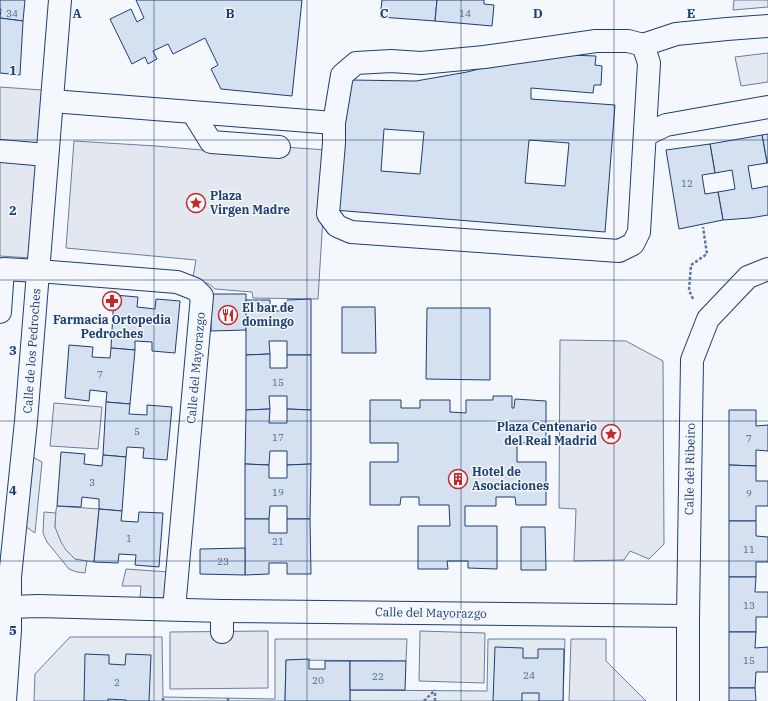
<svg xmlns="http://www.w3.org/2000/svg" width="768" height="701" font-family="'IBM Plex Serif',serif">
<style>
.green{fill:#e3e9f0;stroke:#687fa3}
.parking{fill:#e3e8f0;stroke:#687fa3}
.building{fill:#d5e0f0;stroke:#1d3f73;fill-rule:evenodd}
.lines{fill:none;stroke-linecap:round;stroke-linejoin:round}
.minor-casing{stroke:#1d3f73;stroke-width:24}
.path{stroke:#5e769c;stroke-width:2.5;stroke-dasharray:3 2;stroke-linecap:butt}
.minor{stroke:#f4f7fb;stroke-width:22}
.grid{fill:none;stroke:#1d3f73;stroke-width:1;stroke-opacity:0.55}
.labels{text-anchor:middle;stroke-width:3;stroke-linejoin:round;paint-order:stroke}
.number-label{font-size:10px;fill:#4b6792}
.poi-label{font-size:12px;font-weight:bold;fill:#1d3f73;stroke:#f4f7fb;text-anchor:start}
.street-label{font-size:12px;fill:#1d3f73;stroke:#f4f7fb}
.grid-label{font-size:13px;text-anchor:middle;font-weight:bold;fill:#1d3f73;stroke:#f4f7fb;stroke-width:3;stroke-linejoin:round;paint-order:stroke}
</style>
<rect width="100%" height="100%" fill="#f4f7fb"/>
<g class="green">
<path d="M734 0H768V7L733 10Z"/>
<path d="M768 53V82L741 86 735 57Z"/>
<path d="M44 512 56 513 55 527 75 559 87 561 85 573 77 572 69 569 47 542 43 533Z"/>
<path d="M70 637H162L163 697 275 699V639H407L406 661 286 660 285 701H34L35 674Z"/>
<path d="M488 639H565L563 701H350V690L487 691Z"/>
</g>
<g class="parking">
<path d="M0 87 42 90 31 258 0 256Z"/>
<path d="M74 141 156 146 282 157 283 147 327 150 318 299 253 298 252 292 215 289 209 284 200 281 193 277 196 260 66 248Z"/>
<path d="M560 340 626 341 663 361 664 544 649 559 630 551 624 560 574 561 576 509 559 508Z"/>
<path d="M54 403 102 407 98 449 50 446Z"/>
<path d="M27 454 42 462 35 533 22 524Z"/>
<path d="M57 506 99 509 94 562 75 559 66 550 61 542 55 527 56 510Z"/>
<path d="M126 569 169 572 166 598 140 597 141 586H122Z"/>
<path d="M268 631V688L170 689V632Z"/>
<path d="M420 631 485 633 484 683 419 681Z"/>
<path d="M571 639H606V661L646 701H569Z"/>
</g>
<g class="building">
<path d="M0 0H25L23 21 0 18 1 9H0Z"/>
<path d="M136 0H302L292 96 221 89 211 69 218 65 205 38 173 54 168 44 153 51 157 59 148 64 145 57 132 64 110 19 131 9 137 22 144 18Z"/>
<path d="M382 0H437L435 21 380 17Z"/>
<path d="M437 0H484V4L494 5 492 26 435 21Z"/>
<path d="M0 18 23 21 20 75 0 73Z"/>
<path d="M567 55 596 56 595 65 602 66 601 85H594L593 93 531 88V99L615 105 605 232 334 210 344 84 352 80 416 81 467 72 491 66ZM384 129 424 132 420 174 381 171ZM529 140 569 143 565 186 525 183Z"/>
<path d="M768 134V163H767L762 135Z"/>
<path d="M762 135 767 163 748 166 752 189 768 186V215L750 218 723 220 718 192 735 189 732 170 715 173 710 144Z"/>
<path d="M710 144 715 173 702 175 705 194 718 192 723 220 679 229 666 150Z"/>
<path d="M211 294H246V330L211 331Z"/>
<path d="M114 295 138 297 137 307 155 309 156 299 180 301 175 353 152 351V342L135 341V350L111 348Z"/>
<path d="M311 299V355H287V341H269L270 354 246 355V300H270V311H287V300Z"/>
<path d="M342 307H375L376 353H342Z"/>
<path d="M427 308H490V380L426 379Z"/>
<path d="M69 345 93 347 92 357 110 358 111 348 135 350 130 404 106 402 107 392 90 390 89 401 65 398Z"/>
<path d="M270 354V368H287V355H311V410L287 409V396H269L270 409 246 410V355Z"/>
<path d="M493 396H512V408H514L515 399 546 401V443H517V462H546V505H516L515 497H496V506H465V526H497V569L468 568V561H447L448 569H418V526H450L449 505H419V497H401L400 505H370V462H398V443H370V400H401V408H420V400H450V412L466 413V400H493Z"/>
<path d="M106 402 130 404 129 414 147 415V405L172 407 167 460 143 458 144 448 127 447 126 457 103 455Z"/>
<path d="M270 409 269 423H287V409L311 410V464L287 465V451H270L269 465 245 464 246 410Z"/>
<path d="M729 410H756V426L768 425V451L756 450V466L729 465Z"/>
<path d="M61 452 85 454 84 464 102 466 103 455 126 457 122 511 99 509V499L82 497 81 507 57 506Z"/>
<path d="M245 464 269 465V478H287V465L311 464 310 519H287V506H270L269 519H245Z"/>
<path d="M729 465 756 466V481H768V506H756V521H729Z"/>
<path d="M99 509 122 511 121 521 138 522 139 512 163 513 159 567 135 565 136 555 119 554 118 563 94 562Z"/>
<path d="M245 519H269V533H287V519H310L311 574H287V563H269V574L245 575Z"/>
<path d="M729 521H756V536L768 537V562H756V577H729Z"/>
<path d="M521 527H545L546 570H521Z"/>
<path d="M245 548V575L200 574V549Z"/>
<path d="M729 577H756L755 592H768V617H756V632H729Z"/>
<path d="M729 632H756L755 648 768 647V672H756L755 688H729Z"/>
<path d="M495 647 523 648V658H538V649H564L563 701H539V693H522V701H493Z"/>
<path d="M85 654 109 655V664L125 665 126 654 151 655 149 701H126V700L108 699V701H84Z"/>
<path d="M309 659V669H325V661H350V701H285L286 660Z"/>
<path d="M350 661H406L405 690H350Z"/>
<path d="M729 688H755L756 701H729Z"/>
</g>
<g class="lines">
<defs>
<g id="minor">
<path d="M596 41H628L643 45 649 63 639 232 633 244 619 251 351 232 337 226 328 214 334 143V123L342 75 356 63 391 61 421 63 484 57Z"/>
<path d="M643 45 676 34 727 29 768 26"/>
<path d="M52 101 334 123"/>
<path d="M193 113 211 142 279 147"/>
<path d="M645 135 666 125 768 107"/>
<path d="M0 151 47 155"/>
<path d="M0 312 3 269 38 271 177 282 195 289 202 296 174 609"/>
<path d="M10 607 38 606 222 611 688 616"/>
<path d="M222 611V632"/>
<path d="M5 701 10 630V577L26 421 60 0"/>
<path d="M688 701V616L692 360 708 319 748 277 768 269"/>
</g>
</defs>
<use href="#minor" class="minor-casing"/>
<g class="path">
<path d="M693 299 689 290 691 265 707 254 703 227"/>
<path d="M163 701V697"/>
<path d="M228 701V698"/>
<path d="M424 701 435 690"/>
<path d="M435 701V691"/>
</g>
<use href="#minor" class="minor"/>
</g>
<path class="grid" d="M154 0V701M307 0V701M461 0V701M614 0V701M0 140H768M0 280H768M0 421H768M0 561H768"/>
<defs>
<symbol id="sight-ring" viewBox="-11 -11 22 22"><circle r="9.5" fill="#f4f7fb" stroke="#c62828" stroke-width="1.5"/><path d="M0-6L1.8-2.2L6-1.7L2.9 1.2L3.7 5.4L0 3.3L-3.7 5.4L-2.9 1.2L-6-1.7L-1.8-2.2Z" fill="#c62828"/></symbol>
<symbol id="pharmacy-ring" viewBox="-11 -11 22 22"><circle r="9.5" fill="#f4f7fb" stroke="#c62828" stroke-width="1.5"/><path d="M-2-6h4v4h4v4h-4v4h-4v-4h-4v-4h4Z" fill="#c62828"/></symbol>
<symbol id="restaurant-ring" viewBox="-11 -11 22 22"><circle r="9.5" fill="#f4f7fb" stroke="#c62828" stroke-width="1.5"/><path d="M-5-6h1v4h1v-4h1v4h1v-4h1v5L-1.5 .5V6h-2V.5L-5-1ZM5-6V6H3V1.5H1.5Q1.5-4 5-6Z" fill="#c62828"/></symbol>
<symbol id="building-ring" viewBox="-11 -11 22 22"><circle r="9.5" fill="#f4f7fb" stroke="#c62828" stroke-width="1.5"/><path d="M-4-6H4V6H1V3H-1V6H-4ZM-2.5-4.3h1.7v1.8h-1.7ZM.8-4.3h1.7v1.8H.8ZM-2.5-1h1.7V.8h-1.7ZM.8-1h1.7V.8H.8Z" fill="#c62828"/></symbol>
</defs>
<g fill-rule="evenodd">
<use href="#sight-ring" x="185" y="192" width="22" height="22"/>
<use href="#pharmacy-ring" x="101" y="290" width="22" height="22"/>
<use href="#restaurant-ring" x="217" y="304" width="22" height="22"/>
<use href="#sight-ring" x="600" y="423" width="22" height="22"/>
<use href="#building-ring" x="447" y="468" width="22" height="22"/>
</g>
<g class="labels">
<g class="number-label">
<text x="12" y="17">34</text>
<text x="465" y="17">14</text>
<text x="687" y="187">12</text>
<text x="100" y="378">7</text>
<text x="278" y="386">15</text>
<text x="137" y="435">5</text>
<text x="278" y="441">17</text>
<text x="749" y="442">7</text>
<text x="92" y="486">3</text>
<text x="278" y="496">19</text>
<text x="749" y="497">9</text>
<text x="129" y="542">1</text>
<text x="278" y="545">21</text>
<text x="749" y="553">11</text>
<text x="223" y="565">23</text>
<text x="749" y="609">13</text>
<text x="749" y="664">15</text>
<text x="529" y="679">24</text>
<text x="378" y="680">22</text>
<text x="318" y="684">20</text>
<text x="117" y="686">2</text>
</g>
<g class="poi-label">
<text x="210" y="200">Plaza<tspan x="210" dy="14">Virgen Madre</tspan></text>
<text x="242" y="312">El bar de<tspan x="242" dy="14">domingo</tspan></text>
<text x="112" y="324" text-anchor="middle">Farmacia Ortopedia<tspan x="112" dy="14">Pedroches</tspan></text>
<text x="597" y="431" text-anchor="end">Plaza Centenario<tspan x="597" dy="14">del Real Madrid</tspan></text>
<text x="472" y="476">Hotel de<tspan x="472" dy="14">Asociaciones</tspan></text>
</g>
<g class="street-label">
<text transform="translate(32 351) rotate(-86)" y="4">Calle de los Pedroches</text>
<text transform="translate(196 368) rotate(-85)" y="4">Calle del Mayorazgo</text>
<text transform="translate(690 469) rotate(-89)" y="4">Calle del Ribeiro</text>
<text transform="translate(431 613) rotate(1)" y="4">Calle del Mayorazgo</text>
</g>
</g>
<g class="grid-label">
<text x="77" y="18">A</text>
<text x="230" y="18">B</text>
<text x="384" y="18">C</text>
<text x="538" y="18">D</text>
<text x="691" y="18">E</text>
<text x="13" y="75">1</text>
<text x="13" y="215">2</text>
<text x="13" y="355">3</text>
<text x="13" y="495">4</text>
<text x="13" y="635">5</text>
</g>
</svg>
